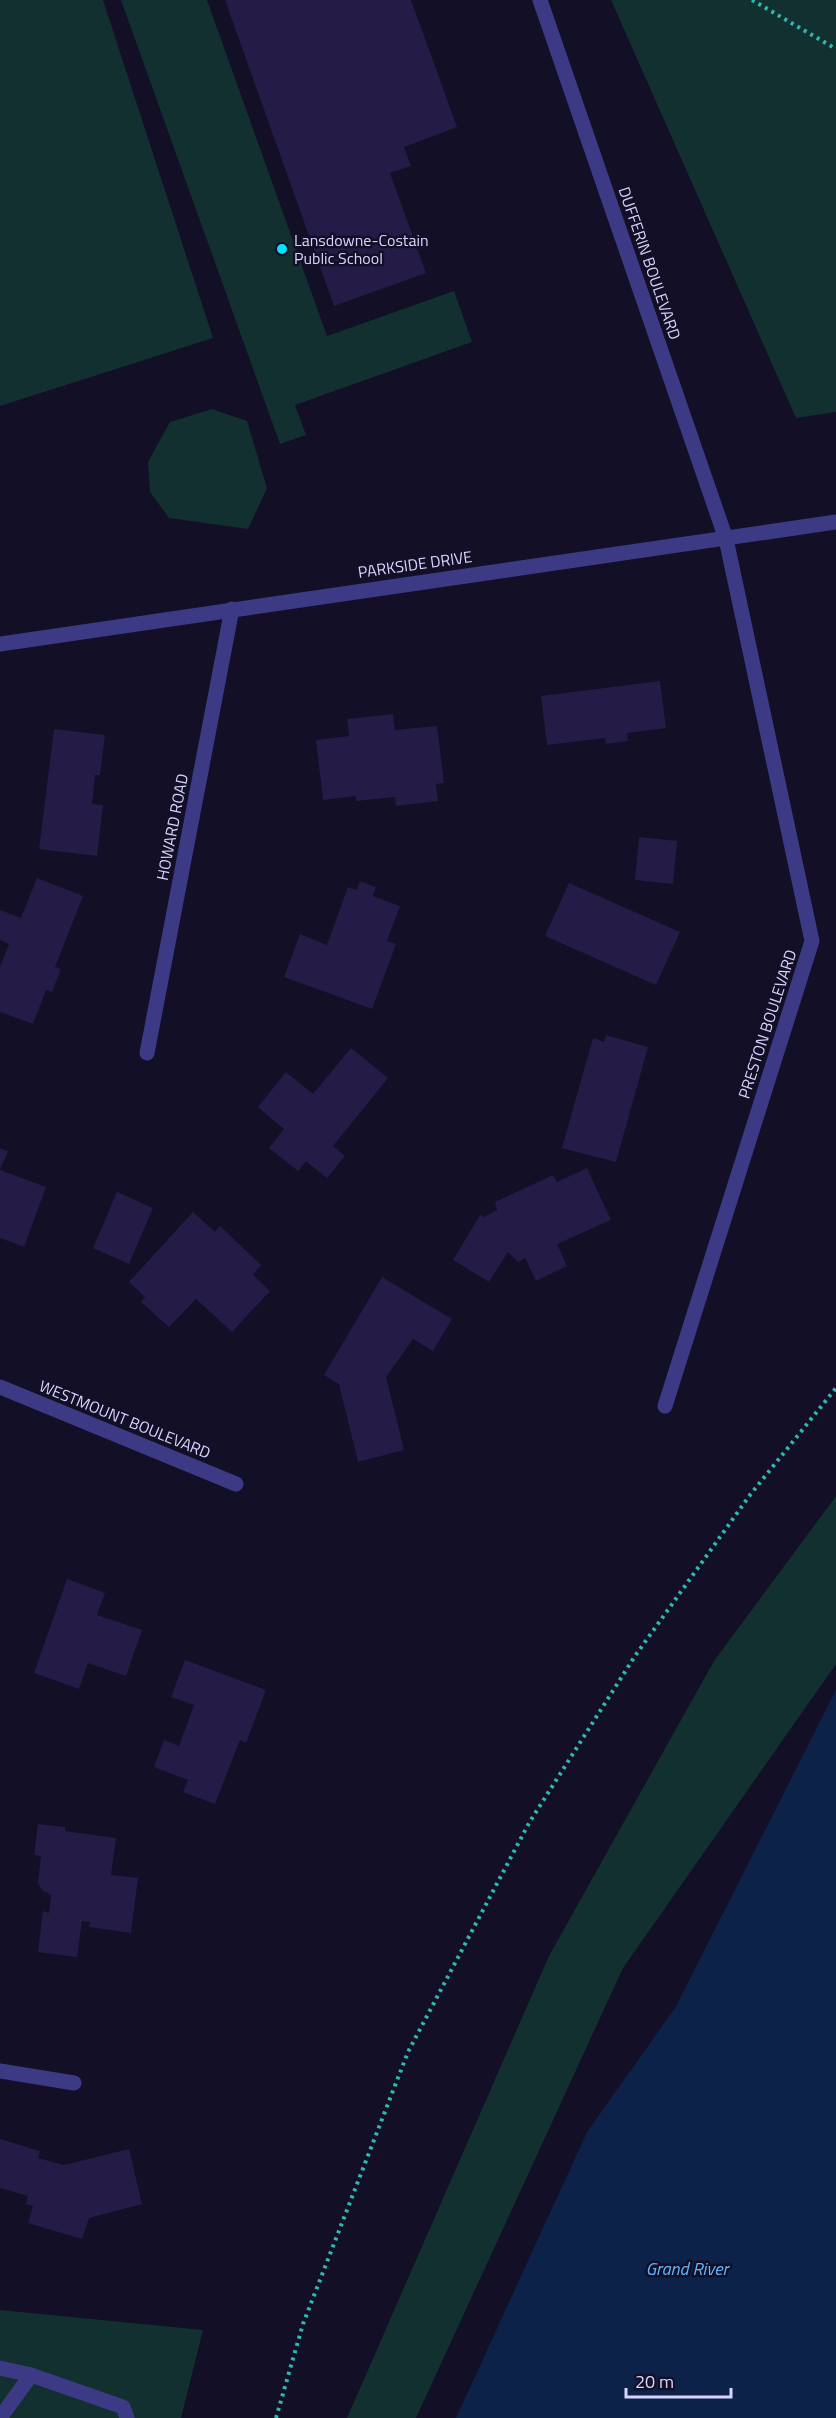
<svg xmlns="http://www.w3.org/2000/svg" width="836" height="2418" font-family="'Titillium Web',sans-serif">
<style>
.green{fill:#12302f}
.water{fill:#0c2248}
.building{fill:#241b47}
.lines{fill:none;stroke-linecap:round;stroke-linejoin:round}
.path{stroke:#2fb8b0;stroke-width:4;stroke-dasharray:3 4.5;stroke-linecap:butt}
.service{stroke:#3d3a85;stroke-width:15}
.minor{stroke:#3d3a85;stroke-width:15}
.poi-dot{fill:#00e5ff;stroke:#130f26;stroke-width:2}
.labels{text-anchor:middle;stroke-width:5;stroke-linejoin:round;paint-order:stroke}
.poi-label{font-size:16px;fill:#d9d4ff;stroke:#130f26;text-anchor:start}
.street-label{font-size:16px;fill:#d9d4ff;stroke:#130f26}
.water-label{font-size:18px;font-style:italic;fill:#62b6ff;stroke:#130f26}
</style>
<rect width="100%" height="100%" fill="#130f26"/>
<g class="green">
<path d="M0 0H103L213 338 0 406Z"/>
<path d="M121 0H207L327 336 454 291 472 342 295 405 306 435 280 444Z"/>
<path d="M611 0H836V412L796 418Z"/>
<path d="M212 409 247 421 267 488 248 529 169 518 150 492 148 462 170 422Z"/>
<path d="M836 1496V1664L623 1968 416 2418H347L549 1956 714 1661Z"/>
<path d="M0 2310 203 2330 181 2418H0Z"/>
</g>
<path class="water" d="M836 1690V2418H456L587 2132 675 2008Z"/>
<g class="building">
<path d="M225 0H411L457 127 404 147 411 166 390 173 426 273 334 306Z"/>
<path d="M660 681 666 728 627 733 628 741 606 744 605 738 547 745 541 696Z"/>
<path d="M393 714 395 730 437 726 444 783 436 784 438 801 396 806 395 797 356 801V796L323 800 316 740 349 736 347 719Z"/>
<path d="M54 729 105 735 100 775H95L92 804 103 805 97 856 39 849Z"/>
<path d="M639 837 677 841 673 884 635 880Z"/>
<path d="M37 878 83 896 55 967 61 969 52 992 46 990 33 1024 0 1012V967L9 944 0 940V910L21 918Z"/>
<path d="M360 881 376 887 373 896 400 906 387 941 396 944 372 1009 284 977 300 934 327 945 348 887 357 890Z"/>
<path d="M569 883 680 932 656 985 545 936Z"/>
<path d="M606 1035 648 1047 616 1162 562 1148 593 1038 604 1042Z"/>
<path d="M351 1048 388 1078 333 1146 345 1156 327 1178 306 1161 298 1171 269 1148 284 1129 258 1107 286 1072 313 1094Z"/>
<path d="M0 1148 8 1151 0 1170 46 1187 24 1247 0 1238Z"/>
<path d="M587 1168 611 1220 557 1244 567 1266 536 1281 525 1258 518 1262 508 1252 489 1282 453 1260 480 1215 484 1217 497 1210 495 1202 553 1175 557 1182Z"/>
<path d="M117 1192 153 1208 129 1264 93 1248Z"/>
<path d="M193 1212 215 1232 220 1226 261 1265 253 1275 270 1291 232 1332 196 1299 169 1327 141 1302 145 1297 129 1282Z"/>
<path d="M382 1277 452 1319 433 1351 413 1339 386 1377 404 1450 358 1462 339 1384 324 1375Z"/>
<path d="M67 1579 105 1593 97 1615 142 1630 126 1676 88 1663 79 1689 34 1673Z"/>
<path d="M185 1660 266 1690 246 1743 240 1740 215 1804 183 1792 188 1780 154 1767 164 1740 179 1746 194 1705 171 1697Z"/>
<path d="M38 1824 65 1827V1831L116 1838 111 1875 138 1878 131 1933 89 1927 90 1922 82 1921 77 1957 38 1952 43 1911 49 1913 51 1895 42 1890 38 1883 41 1856 34 1855Z"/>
<path d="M0 2139 40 2151 38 2158 64 2165 129 2149 142 2204 89 2218 82 2239 28 2223 33 2206 26 2204 28 2196 0 2188Z"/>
</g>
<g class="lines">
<g class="path">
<path d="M752 0 836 49"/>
<path d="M276 2418 303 2324 408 2052 529 1823 635 1656 750 1495 836 1388"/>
</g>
<g class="service">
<path d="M0 2368 31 2375 123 2407 127 2418"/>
<path d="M0 2418 31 2375"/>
</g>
<g class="minor">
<path d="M540 0 726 539 812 941 665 1406"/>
<path d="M0 644 836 522"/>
<path d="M147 1053 232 609"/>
<path d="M0 1387 236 1484"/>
<path d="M0 2071 74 2083"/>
</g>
</g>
<circle class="poi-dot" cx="282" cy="249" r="6"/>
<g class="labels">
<g class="poi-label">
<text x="294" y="246">Lansdowne-Costain<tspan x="294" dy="18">Public School</tspan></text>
</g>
<g class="street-label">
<text transform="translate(650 263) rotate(71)" y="6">DUFFERIN BOULEVARD</text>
<text transform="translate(415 564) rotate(-8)" y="6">PARKSIDE DRIVE</text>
<text transform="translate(172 827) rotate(-79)" y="6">HOWARD ROAD</text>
<text transform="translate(767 1024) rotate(-72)" y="6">PRESTON BOULEVARD</text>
<text transform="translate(125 1419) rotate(22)" y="6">WESTMOUNT BOULEVARD</text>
</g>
<g class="water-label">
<text x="687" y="2275">Grand River</text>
</g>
</g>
<path d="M626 2388v9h105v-9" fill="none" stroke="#d9d4ff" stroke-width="3"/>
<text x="635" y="2388" font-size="18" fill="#d9d4ff" stroke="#130f26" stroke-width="4.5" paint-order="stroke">20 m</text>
</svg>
